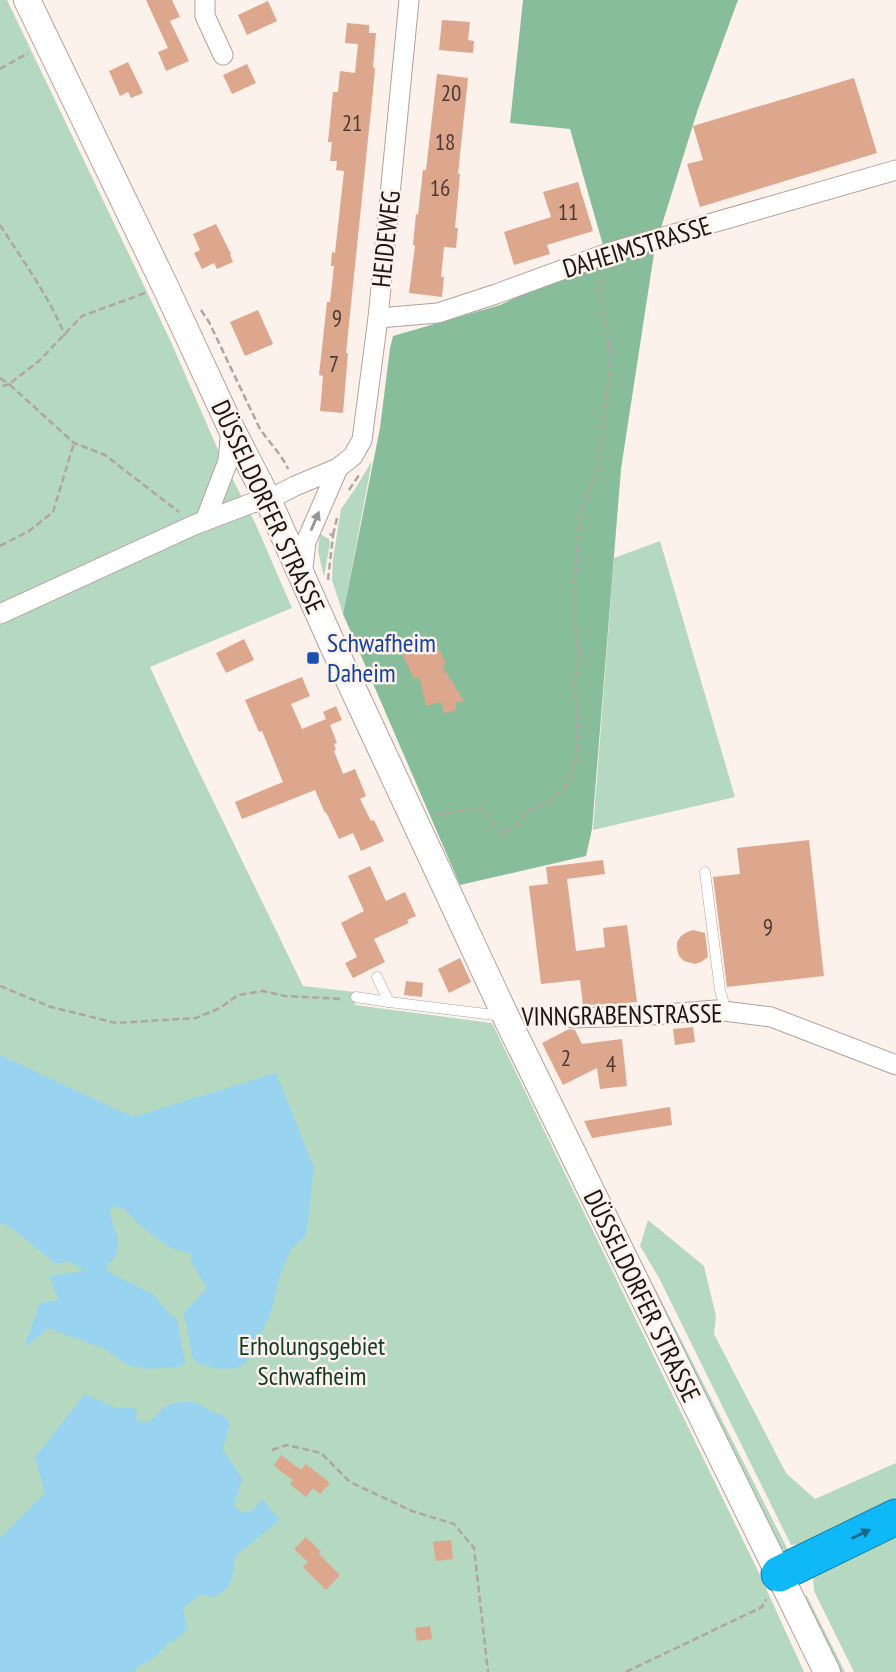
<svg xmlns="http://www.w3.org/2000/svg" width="896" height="1672" font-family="'PT Sans Narrow',sans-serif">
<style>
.green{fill:#b5d8c1}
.forest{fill:#88bd9c}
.water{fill:#98d3f0}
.building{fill:#dda78e}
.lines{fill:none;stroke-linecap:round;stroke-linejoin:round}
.service-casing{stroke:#b0a29c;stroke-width:11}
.minor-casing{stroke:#b0a29c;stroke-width:21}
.secondary-casing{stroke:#b0a29c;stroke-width:28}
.motorway-casing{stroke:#1380a8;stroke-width:37}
.path{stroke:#afa6a2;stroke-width:2.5;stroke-dasharray:7 3.5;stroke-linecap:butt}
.service{stroke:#fff;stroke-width:10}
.minor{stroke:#fff;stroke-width:19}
.secondary{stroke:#fff;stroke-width:26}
.motorway{stroke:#0fb9f8;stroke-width:35}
.oneway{fill:#989695}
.oneway2{fill:#156886}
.transit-dot{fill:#1a4fb4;stroke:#fdf1ec;stroke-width:2.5}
.labels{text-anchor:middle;stroke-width:5;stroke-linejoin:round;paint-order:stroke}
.number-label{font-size:23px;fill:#4c3a32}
.street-label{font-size:26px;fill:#1b1614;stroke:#fdf1ec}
.transit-label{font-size:26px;fill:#164399;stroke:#fdf1ec;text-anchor:start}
.park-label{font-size:26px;fill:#113b25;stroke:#fdf1ec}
</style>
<rect width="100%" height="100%" fill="#fdf1ec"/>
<g class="green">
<path d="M0 0H7L171 342 219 452 256 525 292 608 150 667 187 747 303 986 355 992V1005L492 1023 759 1573 804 1672H0Z"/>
<path d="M372 461 343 614 332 580 333 559 341 509 355 489Z"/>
<path d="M320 534 329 539 330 543 324 577 318 551Z"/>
<path d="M660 541 735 797 593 830 614 558Z"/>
<path d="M616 1218 635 1249 789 1552 781 1549Z"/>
<path d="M648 1220 704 1266 716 1316 714 1334 786 1473 815 1499 896 1463V1502L809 1543 791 1545 659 1278 640 1246Z"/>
<path d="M896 1531V1672H854L814 1591 813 1576Z"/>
<path d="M806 1594 845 1672H839L806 1602Z"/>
</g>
<path class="forest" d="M523 0H738L698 109 655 247 621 469 592 829 586 856 460 885 343 614 380 428 390 348 393 336 500 305 555 280 608 263 570 129 510 123Z"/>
<g class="water">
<path d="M0 1055 133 1117 276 1073 314 1168 306 1236 291 1249 280 1275 270 1315 247 1362 237 1368 218 1369 198 1363 192 1356 184 1313 207 1288 192 1263 191 1254 169 1247 137 1223 123 1208 111 1206C107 1221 123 1237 117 1252 115 1258 110 1262 106 1267L108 1270 118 1277 153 1294 169 1313 177 1319 185 1363 179 1367 147 1369 128 1365 105 1349 48 1328 24 1348 40 1303 59 1300 49 1276 85 1271 71 1262 55 1263 9 1226 0 1223Z"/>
<path d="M85 1394 116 1408H136L137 1422C156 1424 152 1416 165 1407 169 1404 180 1402 186 1402 205 1401 206 1413 222 1414L230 1423 223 1450 242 1478 234 1505 242 1513 253 1510 262 1499 280 1520 235 1556 234 1569 229 1587 214 1597 200 1595 183 1608 187 1630 175 1641 168 1643 154 1658 137 1667 135 1672H0V1538L45 1493 35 1457Z"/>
</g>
<g class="building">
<path d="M146 0H172L180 17 170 21 189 61 166 71 158 52 168 48Z"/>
<path d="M268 1 277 21 247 35 238 15Z"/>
<path d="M442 20 470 22 468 40 474 41 473 53 439 50Z"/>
<path d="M347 23 369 25V33H376L373 67 375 68 374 81 346 353H348L343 413 320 411 323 376 319 375 327 302H330L334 266H331L332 252 335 253 344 171 336 170 337 161H330L332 142H328L333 92H338L340 71 355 73 358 44 345 43Z"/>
<path d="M128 62 143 93 131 98 128 92 120 96 109 71Z"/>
<path d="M247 64 256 83 232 94 223 75Z"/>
<path d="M437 74 468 78 458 174H460L455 228H458L456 248 444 247 441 277H444L442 297 409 293 415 246 413 245 416 214 418 215 423 170H426Z"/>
<path d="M854 78 877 153 700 207 687 164 703 160 693 126Z"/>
<path d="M578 182 593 231 547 245 550 254 514 265 504 232 551 217 543 192Z"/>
<path d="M216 224 231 254 230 255 233 262 217 269 214 263 202 269 194 253 200 250 193 234Z"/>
<path d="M258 310 273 344 245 356 230 322Z"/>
<path d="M244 639 254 660 226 673 216 653Z"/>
<path d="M435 641 446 664 442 666 464 701 455 703 457 710 444 713 441 702 426 706 419 677 414 679 403 655Z"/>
<path d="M302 677 310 696 291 704 302 729 326 719 323 712 336 706 342 720 330 725 337 743 334 744 336 750 334 751 343 774 355 769 366 796 360 799 371 821 374 820 384 841 361 851 353 833 339 839 326 812 325 813 315 790 242 819 235 802 283 782 262 731 259 732 245 700Z"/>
<path d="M809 840 824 976 727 987 713 877 740 874 737 848Z"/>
<path d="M603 860 605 874 567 879 576 951 605 947 603 928 627 925 637 1002 614 1004 583 1005 580 980 541 984 529 886 548 884 546 867Z"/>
<path d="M370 866 386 901 405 892 416 916 407 920 409 923 374 939 385 962 353 978 345 963 357 957 341 923 364 911 348 876Z"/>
<path d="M693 930 705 933 708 957 701 962 695 964 684 961 679 956 677 949V942L681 936 687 932Z"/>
<path d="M460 958 471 982 449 993 438 969Z"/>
<path d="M406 981 423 983 422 997 404 995Z"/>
<path d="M693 1027 695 1042 675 1045 673 1029Z"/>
<path d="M569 1029 575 1030 582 1044 622 1039 627 1086 600 1089 597 1068 563 1085 542 1043Z"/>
<path d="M670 1107 672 1125 628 1132 592 1138 584 1121Z"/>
<path d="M281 1455 301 1470 306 1464 330 1483 320 1494 313 1488 306 1497 290 1484 293 1480 274 1466Z"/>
<path d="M306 1537 321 1552 319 1554 340 1575 326 1590 303 1567 308 1562 294 1549Z"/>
<path d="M451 1540 453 1559 436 1561 433 1542Z"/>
<path d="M430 1626 432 1639 417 1641 415 1628Z"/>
</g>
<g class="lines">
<defs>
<g id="service">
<path d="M705 872 720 990 726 1011"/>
<path d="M377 977 389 1002 502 1016"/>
<path d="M356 997 389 1002"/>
</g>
<g id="minor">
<path d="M205 0V16L223 55"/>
<path d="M378 318 438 313 496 294 608 253 896 170"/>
<path d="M205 521 228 461 231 429"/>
<path d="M302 576 306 542 338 468"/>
<path d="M0 614 194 525 252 503 268 500 295 486 338 468 353 456 362 440 378 318 409 0"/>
<path d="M573 1018 639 1016 716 1010 771 1017 896 1065"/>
</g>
<path id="secondary" d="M27 0 165 286 231 428 268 500 334 648 506 1017 827 1672"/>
<path id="motorway" d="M779 1574 896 1517"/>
</defs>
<use href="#service" class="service-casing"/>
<use href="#minor" class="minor-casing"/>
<use href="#secondary" class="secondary-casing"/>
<use href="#motorway" class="motorway-casing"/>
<g class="path">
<path d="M0 69 28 53"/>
<path d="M0 225C23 261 49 296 65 336"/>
<path d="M145 293 82 316 39 361 9 384 74 443 105 455 179 512"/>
<path d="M201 310 209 322 259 427C268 442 281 453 288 469"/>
<path d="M0 378 9 384 0 387"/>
<path d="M349 490 359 475"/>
<path d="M333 535 337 518"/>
<path d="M0 546 29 531 53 512 74 443"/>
<path d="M328 580 333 535 329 534"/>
<path d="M436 815 481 807 502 834 518 824 527 811 543 805 566 788 578 752 577 713 574 683 580 658 575 623V579L581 512 598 469 611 356 600 292 604 273"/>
<path d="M0 986 51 1007 116 1023 196 1018 220 1008 238 995 263 991 285 996 342 999"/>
<path d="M534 1022 555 1020"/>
<path d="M272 1450 287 1445 321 1453 350 1482 412 1511 454 1524 474 1548 488 1672"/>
<path d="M626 1672 762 1607 766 1599"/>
</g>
<use href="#service" class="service"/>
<use href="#minor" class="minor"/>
<use href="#secondary" class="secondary"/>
<use href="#motorway" class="motorway"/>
</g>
<defs><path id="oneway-solid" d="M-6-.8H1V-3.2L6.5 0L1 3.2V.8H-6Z" transform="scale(1.75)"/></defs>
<use class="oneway" href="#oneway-solid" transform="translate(315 521) rotate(-67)"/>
<use class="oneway2" href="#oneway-solid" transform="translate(861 1534) rotate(-26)"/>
<rect class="transit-dot" x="306" y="651" width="14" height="14" rx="3.5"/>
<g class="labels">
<g class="number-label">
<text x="451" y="101">20</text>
<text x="352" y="131">21</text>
<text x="445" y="150">18</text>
<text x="440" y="196">16</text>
<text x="568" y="220">11</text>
<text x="337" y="326">9</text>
<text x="334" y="372">7</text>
<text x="768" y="935">9</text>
<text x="566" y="1066">2</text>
<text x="611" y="1072">4</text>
</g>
<g class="street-label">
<text transform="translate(386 239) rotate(-84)" y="9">HEIDEWEG</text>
<text transform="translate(637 247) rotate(-17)" y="9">DAHEIMSTRASSE</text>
<text transform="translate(268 507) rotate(65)" y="9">DÜSSELDORFER STRASSE</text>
<text transform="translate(622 1015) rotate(-1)" y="9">VINNGRABENSTRASSE</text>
<text transform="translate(642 1296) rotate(64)" y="9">DÜSSELDORFER STRASSE</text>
</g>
<g class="transit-label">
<text x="327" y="652">Schwafheim<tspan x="327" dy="30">Daheim</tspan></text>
</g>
<g class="park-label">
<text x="312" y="1355">Erholungsgebiet<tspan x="312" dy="30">Schwafheim</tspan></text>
</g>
</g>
</svg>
